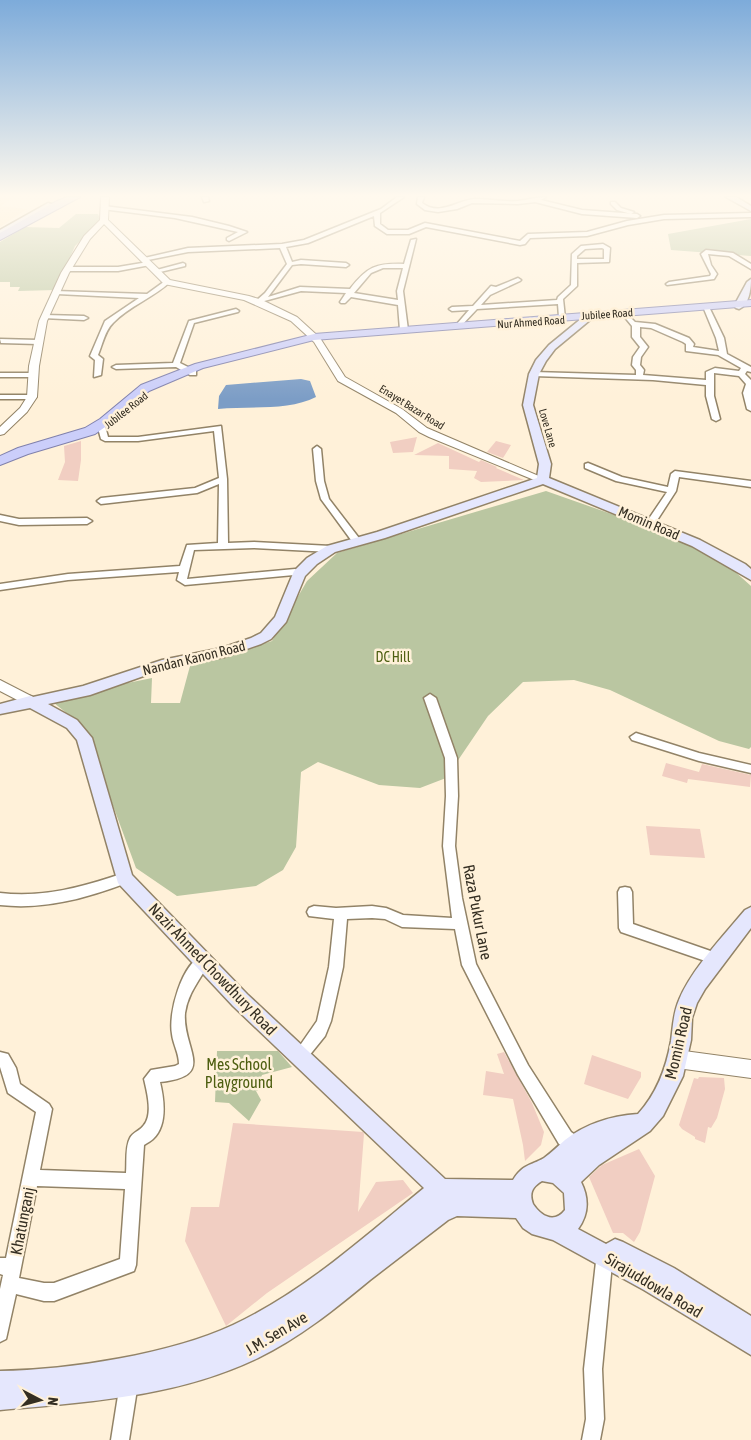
<svg xmlns="http://www.w3.org/2000/svg" width="751" height="1440" font-family="'Asap Condensed',sans-serif">
<style>
.built{fill:#fee9c4}
.green{fill:#bac6a1}
.water{fill:#7c9dc6}
.building{fill:#f1cec2}
.lines{fill:none;stroke-linecap:round;stroke-linejoin:round}
.minor-casing{stroke:#928367;stroke-width:3}
.tertiary-casing{stroke:#928367;stroke-width:2}
.secondary-casing{stroke:#928367;stroke-width:3}
.primary-casing{stroke:#8081ac;stroke-width:2}
.minor{fill:#fff;fill-rule:evenodd}
.tertiary{fill:#fff;fill-rule:evenodd}
.secondary{fill:#e5e7fd;fill-rule:evenodd}
.primary{fill:#cbcefa;fill-rule:evenodd}
.labels{text-anchor:middle;stroke-width:5;stroke-linejoin:round;paint-order:stroke}
.far-street-label{font-size:11px;fill:#342e22;stroke:#fff1d9}
.street-label{font-size:14px;fill:#342e22;stroke:#fff1d9}
.park-label{font-size:14px;fill:#4d5e10;stroke:#fff1d9}
.near-street-label{font-size:16px;fill:#342e22;stroke:#fff1d9}
.near-park-label{font-size:16px;fill:#4d5e10;stroke:#fff1d9}
</style>
<rect width="100%" height="100%" fill="#fff1d9"/>
<path class="built" d="M0 197H14L1 206 27 209 0 227Z"/>
<g class="green">
<path d="M76 214H98L101 221 75 246 56 290 18 291 20 287H10V282H0V242L25 227 59 228Z"/>
<path d="M751 219V256L671 250 668 234Z"/>
<path d="M546 491 674 536 732 569 751 586V747L749 749 719 741 610 690 574 680 523 682 488 716 446 778 420 788 379 785 318 762 301 772 296 847 283 870 256 886 177 896 136 868 84 727 49 699 152 678 151 703H180L190 666 272 641 307 581 337 553Z"/>
<path d="M217 1051H278L292 1067 262 1075 259 1083 267 1086 256 1091 261 1100 249 1121 229 1103 215 1102Z"/>
</g>
<path class="water" d="M301 379 310 381 316 397C289 411 248 406 218 409L219 396 226 385Z"/>
<g class="building">
<path d="M417 437 413 452 393 453 390 442Z"/>
<path d="M81 441V460L78 481 58 480 65 462 64 446Z"/>
<path d="M496 441 511 445 503 458 487 452Z"/>
<path d="M438 443 479 462 481 460 497 467 496 468 524 480 481 482 474 478 477 471 449 469V456L414 455Z"/>
<path d="M666 763 699 772 702 764 751 775 750 787 688 779 687 783 662 776Z"/>
<path d="M646 826 700 829 705 858 650 855Z"/>
<path d="M504 1052 532 1103 544 1132 541 1145 525 1161 523 1145 513 1099 483 1095 486 1071 504 1074 497 1054Z"/>
<path d="M592 1055 641 1072V1077L628 1099 584 1084Z"/>
<path d="M699 1077 724 1078 725 1089 717 1118 711 1128 708 1127 705 1143 695 1139V1137L682 1129 679 1125 694 1078 698 1079Z"/>
<path d="M233 1123 363 1132 364 1134 358 1212 376 1182 403 1180 413 1193 267 1293 226 1326 185 1241 191 1207H219Z"/>
<path d="M639 1149 655 1176 640 1232 634 1242 623 1233H613L589 1177 602 1165Z"/>
</g>
<g class="lines">
<defs>
<g id="minor">
<path d="M202 197H208L209 201 204 202Z"/>
<path d="M397 197H404L380 213V224L388 230H408L425 223 520 241 528 234 587 232 627 221 664 215 751 213V217L664 219 628 225 587 236 530 238 525 244 520 245 426 227 409 234H387L375 226 374 216 308 243 286 247 292 262 301 260 346 263 349 265 346 267 301 264 292 265 268 297 300 287 350 289C367 267 376 263 404 264L411 240 416 239 403 291 408 330 404 332 400 330 398 305 351 297 345 303H341L340 302 346 293 301 291 257 303V300L265 293 287 264 280 248 188 252 143 261 140 259 188 248 282 244 304 240 381 209ZM383 268H403L397 291 398 300 354 293 371 273Z"/>
<path d="M418 197H424L422 203C440 217 457 200 475 199 489 199 504 202 518 201 528 200 536 197 546 197L541 200 582 210 637 214 640 216 637 218 582 214 535 202 518 204 472 203 457 209 438 212 425 210 417 204Z"/>
<path d="M611 202H615L621 208 634 212 631 214 617 210 611 204Z"/>
<path d="M104 206 192 217 229 226 247 232 229 241 227 240V238L238 232 175 218 102 209V207Z"/>
<path d="M603 244 610 248 609 262 577 263V286L563 299 565 318 559 317 558 304 477 309 460 327 456 325 469 310 452 311 449 309 452 307 473 306 491 286 496 287 518 278 521 280 520 281 490 295 481 305 557 300 558 297 571 285 572 254 581 246ZM602 248 604 249V259H577V256L585 249Z"/>
<path d="M706 250 733 253 751 264V269L729 256 708 254 711 265 717 274 714 279 667 285 666 284 669 282 710 276 711 274 701 254Z"/>
<path d="M148 262 151 264 150 265 118 271H68L65 269 68 267H118Z"/>
<path d="M183 263 185 264V266L156 273 153 271Z"/>
<path d="M165 281 170 282C153 298 129 306 113 323 105 330 102 346 98 355L103 359 101 375 94 377 95 360 90 356 105 321 139 298 57 294 55 293V291L147 294Z"/>
<path d="M707 307 710 309 724 338 727 354 751 367V372L747 371 745 374 751 380V411L747 409 743 393 746 384 739 376 714 373V396L720 419 716 421 712 419 706 396V385L653 380 534 376 530 374 534 372 636 375V370L632 365 633 357 640 347 632 337V326L623 315 626 313 635 322 655 324 689 338 694 344 693 347 719 351 716 338 704 309ZM640 327 651 328 683 342 686 344V351L718 355 741 368 739 371 715 368 706 372V380L643 375 644 370 640 365 641 357 648 347 640 337Z"/>
<path d="M236 309 239 311 238 312 194 323 180 363 196 371V375H190L176 367 116 369 112 367 116 365 173 363 189 321Z"/>
<path d="M45 315 84 316 88 318 84 320 43 318V316Z"/>
<path d="M0 339 38 340 42 342 38 344 1 343Z"/>
<path d="M0 373H33L37 375 33 377H0Z"/>
<path d="M0 395H32L36 397 32 399H0Z"/>
<path d="M99 426H105L108 437H138L221 426 227 479 228 543 254 542 331 546 336 549 331 552 254 548 194 550 187 579 295 569 304 574 299 577 294 575 185 585 177 580 179 572 68 580 0 590V584L68 574 180 566 187 545 218 543 219 484 197 493 101 504 97 501 101 498 195 488 219 478 214 431 138 441H105L101 439 98 428Z"/>
<path d="M317 446 321 449 324 481 329 499 362 542 360 544H354L321 499 316 481 313 449Z"/>
<path d="M588 463 622 477 668 487 671 474 675 471 751 481V487L679 477 676 491 654 525 651 526 646 523 667 492 616 481 585 468V464Z"/>
<path d="M0 515 19 519 87 518 92 521 87 524 19 525 0 521Z"/>
<path d="M430 694 436 698 457 758 458 796 455 846 462 898 476 964 528 1065 571 1132 584 1141 586 1147 584 1153 578 1155 559 1144 518 1075 462 965 455 929 402 927 385 919 372 918 347 919 343 967 331 1021 325 1036 304 1062 299 1064 294 1062 292 1057 317 1021 329 967 334 919 309 916 307 912 309 908 314 906 336 908 372 906 386 908 403 915 452 918 443 846 446 796 445 758 424 698Z"/>
<path d="M636 733 699 753 751 765V773L699 761 632 740 630 737Z"/>
<path d="M124 873 129 874 130 878 129 882C87 898 45 910 0 905V893C44 898 83 887 124 873Z"/>
<path d="M625 887 630 888 632 892 633 924 722 955 724 959 722 963 717 965 621 932 619 928 618 892 620 888Z"/>
<path d="M203 955 208 957 210 961C201 979 188 992 185 1013 182 1049 218 1076 160 1082 164 1099 168 1125 153 1139 151 1141 147 1143 144 1145L136 1265 134 1271 54 1301H44L16 1294 6 1339 0 1342V1289L3 1275 0 1274V1258H6L36 1112 8 1093 0 1067V1052L8 1054 16 1068 20 1084 49 1104 52 1109 40 1170 126 1173C127 1162 125 1147 130 1138 133 1132 140 1131 144 1125 153 1114 147 1092 144 1079L151 1070 175 1066 179 1064C179 1053 173 1044 172 1034 168 1013 182 963 203 955ZM37 1186 125 1189 120 1259 54 1283H44L19 1278Z"/>
<path d="M605 1245 611 1247 613 1253 602 1369 604 1419 600 1440H582L586 1419 584 1369 597 1253 599 1247Z"/>
<path d="M129 1374 135 1377 138 1383 129 1440H111L120 1383 123 1377Z"/>
</g>
<g id="tertiary">
<path d="M101 197H109L108 220 170 280 249 296 262 300 297 317 320 338 345 377 402 409 427 428 548 480 543 483 539 482 429 437 419 432 396 413 338 381 314 342 291 321 244 300 164 284 104 224 90 239 69 273 47 321 39 366 37 397 27 412 4 434 0 435V427L20 408 27 397 29 366 39 321 61 273 84 236 100 220Z"/>
<path d="M0 680 35 698 37 701 35 704H25L0 691Z"/>
<path d="M677 1050 751 1060V1078L677 1068 671 1065 668 1059 671 1053Z"/>
</g>
<g id="secondary">
<path d="M726 197H736L751 206V211Z"/>
<path d="M48 203 55 205 0 235V230Z"/>
<path d="M751 279C751 289 749 305 739 309L736 308 734 306 747 282Z"/>
<path d="M585 313 590 316V320L555 349 546 361 539 374 533 405 551 464 549 478 700 540 745 564 751 569V580L692 546 543 484 385 538 335 552 317 564 305 576 286 622 271 639 261 644 224 657 169 667 90 695 48 704 77 720 92 738 132 875 247 994 445 1179 513 1180C523 1164 530 1166 544 1158 551 1153 558 1146 565 1140 587 1123 611 1116 638 1114 657 1093 666 1069 671 1041 673 1027 673 1014 679 1000 691 970 724 935 745 910L751 907V928L705 989 697 1003 692 1018 691 1040 683 1076 663 1116 650 1131 599 1165 581 1182C589 1198 589 1214 578 1229L606 1244 615 1239 623 1242 674 1268 751 1316V1355L644 1290 553 1240 532 1234 523 1228 516 1218 457 1216 448 1220C422 1240 396 1260 370 1280 335 1309 299 1338 258 1358 177 1397 88 1402 0 1410V1371C69 1370 171 1354 233 1325 304 1292 364 1237 424 1188L233 1006 118 883 77 740 67 728 30 708 0 714V704L30 696 33 697 83 686 162 660 222 648 251 638 261 633 275 617 294 571 307 558 327 546 377 532 537 478 539 464 523 405 529 374 536 360 549 345 582 318V314ZM542 1181 553 1183 564 1193 565 1210C554 1224 541 1216 533 1204 529 1193 532 1187 542 1181Z"/>
</g>
<g id="primary">
<path d="M67 197H80L0 240V233L55 202Z"/>
<path d="M751 300V306L314 340 203 368 149 391 108 425 95 434 28 454 0 465V456L18 448 85 428 100 419 141 385 195 364 314 334Z"/>
</g>
</defs>
<use href="#minor" class="minor-casing"/>
<use href="#tertiary" class="tertiary-casing"/>
<use href="#secondary" class="secondary-casing"/>
<use href="#primary" class="primary-casing"/>
<use href="#minor" class="minor"/>
<use href="#tertiary" class="tertiary"/>
<use href="#secondary" class="secondary"/>
<use href="#primary" class="primary"/>
</g>
<linearGradient id="sky" x2="0" y2="1"><stop stop-color="#7dabda"/><stop offset="0.49" stop-color="#fff9ee"/><stop offset="1" stop-color="#fff9ee" stop-opacity="0"/></linearGradient>
<rect width="751" height="399" fill="url(#sky)"/>
<g class="labels">
<g class="far-street-label">
<text transform="translate(607 314) rotate(-4)" y="4">Jubilee Road</text>
<text transform="translate(531 322) rotate(-4)" y="4">Nur Ahmed Road</text>
<text transform="translate(412 407) rotate(32)" y="4">Enayet Bazar Road</text>
<text transform="translate(126 410) rotate(-38)" y="4">Jubilee Road</text>
<text transform="translate(548 428) rotate(74)" y="4">Love Lane</text>
</g>
<g class="street-label">
<text transform="translate(649 523) rotate(23)" y="5">Momin Road</text>
<text transform="translate(194 658) rotate(-14)" y="5">Nandan Kanon Road</text>
</g>
<g class="park-label">
<text x="393" y="662">DC Hill</text>
</g>
<g class="near-street-label">
<text transform="translate(478 912) rotate(79)" y="6">Raza Pukur Lane</text>
<text transform="translate(213 969) rotate(46)" y="6">Nazir Ahmed Chowdhury Road</text>
<text transform="translate(678 1043) rotate(-77)" y="6">Momin Road</text>
<text transform="translate(22 1221) rotate(-79)" y="6">Khatunganj</text>
<text transform="translate(654 1285) rotate(31)" y="6">Sirajuddowla Road</text>
<text transform="translate(276 1333) rotate(-31)" y="6">J.M. Sen Ave</text>
</g>
<g class="near-park-label">
<text x="239" y="1070">Mes School<tspan x="239" dy="18">Playground</tspan></text>
</g>
</g>
<g transform="translate(40 1400) rotate(96)" stroke="#fff1d9" stroke-width="4" paint-order="stroke">
<path d="M0-4L9 19L0 12L-9 19Z" fill="#342e22"/>
<text y="-8" font-size="14" font-weight="bold" text-anchor="middle" fill="#342e22">N</text>
</g>
</svg>
